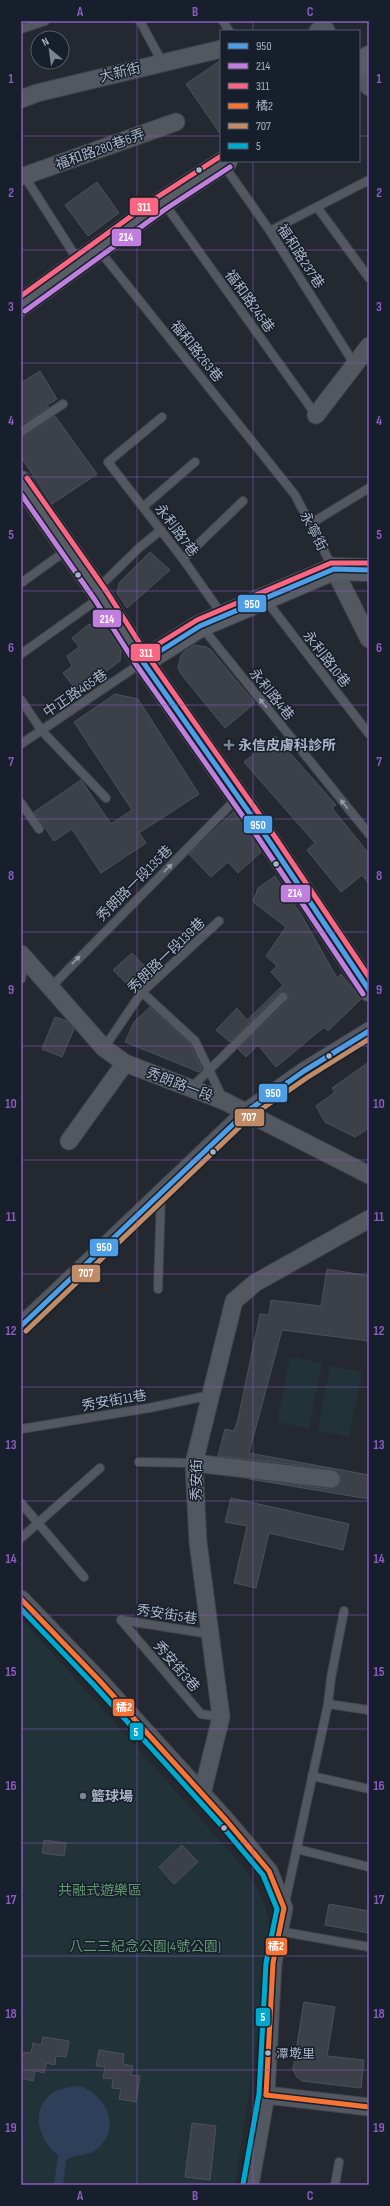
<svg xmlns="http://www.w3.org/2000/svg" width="390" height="2206" font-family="'Sofia Sans Condensed','Noto Sans TC',sans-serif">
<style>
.green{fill:#213338}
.water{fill:#2e3f5a}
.building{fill:#3c4048;stroke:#4b515a}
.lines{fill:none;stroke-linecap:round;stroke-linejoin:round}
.lane-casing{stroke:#40434a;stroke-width:10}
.street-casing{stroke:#40434a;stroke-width:19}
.secondary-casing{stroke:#40434a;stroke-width:24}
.lane{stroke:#535860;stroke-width:8}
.street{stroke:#535860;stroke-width:17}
.secondary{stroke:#575c65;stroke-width:22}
.bus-1-casing{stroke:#171f2c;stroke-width:8}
.bus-2-casing{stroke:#171f2c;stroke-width:8}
.bus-3-casing{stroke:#171f2c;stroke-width:8}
.bus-4-casing{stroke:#171f2c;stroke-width:8}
.bus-5-casing{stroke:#171f2c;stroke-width:8}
.bus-6-casing{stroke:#171f2c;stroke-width:8}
.bus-1{stroke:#4d9ee5;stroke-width:5}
.bus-2{stroke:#c07fdc;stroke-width:5}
.bus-3{stroke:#fa6682;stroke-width:5}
.bus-4{stroke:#f57335;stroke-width:5}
.bus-5{stroke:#c18c65;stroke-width:5}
.bus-6{stroke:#00a9ce;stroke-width:5}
.oneway{fill:#959dac}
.grid{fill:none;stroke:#8c5cc1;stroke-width:1;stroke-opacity:0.55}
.bus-dot{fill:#abb4c5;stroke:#171f2c;stroke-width:1.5}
.poi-dot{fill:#7c8391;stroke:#171f2c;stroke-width:1.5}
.labels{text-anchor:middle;stroke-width:3;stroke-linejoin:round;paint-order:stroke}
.bus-label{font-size:13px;fill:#abb4c5;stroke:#171f2c;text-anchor:start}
.street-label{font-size:14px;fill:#abb4c5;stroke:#171f2c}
.poi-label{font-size:14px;font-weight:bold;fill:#abb4c5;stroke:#171f2c;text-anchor:start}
.park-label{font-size:14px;fill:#629670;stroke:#171f2c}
.line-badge{stroke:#171f2c;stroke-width:1.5}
.badge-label{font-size:11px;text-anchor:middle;font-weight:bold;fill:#fff}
.neatline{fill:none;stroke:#8c5cc1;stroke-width:1.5}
.grid-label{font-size:13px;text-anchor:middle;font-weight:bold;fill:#8c5cc1}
</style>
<rect width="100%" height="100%" fill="#242931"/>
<g class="green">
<path d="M290 1357 322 1363 309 1428 277 1422Z"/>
<path d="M330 1366 362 1372 349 1437 318 1431Z"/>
<path d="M21 1618 238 1861C266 1897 272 1914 269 1959L235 2185H21Z"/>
</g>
<path class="water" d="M80 2086C106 2095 123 2128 97 2149 87 2157 74 2154 66 2160L63 2185H54L58 2155C37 2140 29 2105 56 2091 63 2087 72 2087 80 2086Z"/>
<g class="building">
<path d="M221 60V135L186 84Z"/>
<path d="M97 182 119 213 88 236 65 205Z"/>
<path d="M40 371 57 399 47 405 49 407 21 425V383Z"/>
<path d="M55 416 97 474 52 504 21 457V437Z"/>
<path d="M150 552 170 570 127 608 117 593 119 583Z"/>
<path d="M94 623 103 625 111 635 121 650 120 661 78 692 63 673 72 666 67 656 79 647 72 638 88 625Z"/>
<path d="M195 645 206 647 211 650 255 703 225 728 181 674 178 668 181 655 185 651Z"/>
<path d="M115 694 138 699 199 794 139 833 146 843 101 873 72 829 54 841 34 812 81 780 111 824 132 810 74 722Z"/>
<path d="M275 736 336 805 332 808 369 854V884L362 875 341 892 307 850 315 843 244 762Z"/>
<path d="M233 812 261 852 238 873 228 862 211 877 189 854Z"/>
<path d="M275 876 302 916 337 978 341 974 361 999 328 1031 324 1027 276 1067 258 1045 246 1057 238 1049 287 1001 288 996 287 993H279L230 1042 216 1030 237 1008 247 1020 283 985 271 972 277 966 266 956 286 927 253 902 258 888Z"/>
<path d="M132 953 152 974 142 984 133 978 128 979 127 984 113 970Z"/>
<path d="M150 1007 190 1044 202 1069 199 1072 125 1042 134 1022Z"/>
<path d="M55 1017 67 1021 74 1029 62 1057 42 1049Z"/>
<path d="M369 1062V1128L355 1137 325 1122 316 1106 335 1092 332 1088Z"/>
<path d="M327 1269 369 1276V1341L282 1330 249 1453 369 1475V1499L249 1479 330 1489 339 1485 341 1480 340 1475 333 1469 218 1456 225 1429 234 1431 238 1419 260 1314 269 1315 271 1300 321 1306Z"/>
<path d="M231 1498 349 1524 343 1550 269 1533 256 1588 234 1583 247 1526 225 1522Z"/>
<path d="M44 1840 66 1843 64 1856 42 1853Z"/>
<path d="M182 1845 198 1862 174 1884 159 1867Z"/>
<path d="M329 1904 369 1911V1933L325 1925Z"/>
<path d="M304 2002 335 2007 327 2056 364 2060 361 2088 302 2081 296 2076 293 2069Z"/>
<path d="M43 2037 69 2041 66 2057 56 2056 55 2065 46 2063 44 2073 35 2071 33 2081 21 2078V2052L31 2053 33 2043 41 2045Z"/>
<path d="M99 2050 124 2054 123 2064 133 2066 131 2075 140 2076 136 2102 119 2099 121 2089 112 2088 113 2079 103 2078 105 2067 96 2066Z"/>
<path d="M192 2123 216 2126 210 2180 185 2177Z"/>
</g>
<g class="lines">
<defs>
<g id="lane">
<path d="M140 21 162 62"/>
<path d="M223 21 229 31"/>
<path d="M21 29 45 21"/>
<path d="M223 164 270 231 355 365"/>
<path d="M23 174 79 262"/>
<path d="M164 203 316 415"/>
<path d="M317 207 369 278"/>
<path d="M270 231 369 180"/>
<path d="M99 250 295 495 333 568"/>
<path d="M162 417 108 462 183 559 223 616"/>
<path d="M21 432 63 404"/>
<path d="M143 507 195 462"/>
<path d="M310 524 369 488"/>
<path d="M183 559 243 501"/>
<path d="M21 583 67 550"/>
<path d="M97 589 140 547 161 530"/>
<path d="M265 599 369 734"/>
<path d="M201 626 369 834"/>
<path d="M21 654 101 597"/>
<path d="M21 700 42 731 106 798"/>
<path d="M21 744 143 662"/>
<path d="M21 803 39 829"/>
<path d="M21 979 25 960"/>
<path d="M132 983 195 1041 223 1099"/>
<path d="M50 988 237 798"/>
<path d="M104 1048 142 992 219 921"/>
<path d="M191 1088 283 997"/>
<path d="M158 1289 161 1195"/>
<path d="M21 1429 149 1408 211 1395"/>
<path d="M139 1462 194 1463"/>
<path d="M21 1503 84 1577"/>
<path d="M21 1538 100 1468"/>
<path d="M121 1620 201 1714 221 1717"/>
<path d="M121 1620 210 1634"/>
<path d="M328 1704 331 1678 344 1611"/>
<path d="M312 1776 369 1789"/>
<path d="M297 1849 369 1867"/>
<path d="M285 1903 328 1704 369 1710"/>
<path d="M278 1931 369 1947"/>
<path d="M335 2185 339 2162"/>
</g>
<g id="street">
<path d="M318 31 326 30"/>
<path d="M359 75 369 87"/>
<path d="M21 99 37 93 221 49"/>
<path d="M24 176 176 122"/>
<path d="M316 415 369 346"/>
<path d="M334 569 369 639"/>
<path d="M21 954 104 1048 125 1063 224 1101 369 1175"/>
<path d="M69 1141 125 1063"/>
<path d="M21 1326 246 1112 304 1071 369 1031"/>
<path d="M194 1463 331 1479"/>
<path d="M21 1599 98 1679 226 1820 269 1871 284 1908 273 1963 266 2095 250 2185"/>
<path d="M202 1794 221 1717 198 1542 194 1463 234 1301 255 1283 369 1219"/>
<path d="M266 2095 369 2107"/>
</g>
<g id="secondary">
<path d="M359 64 369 57"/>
<path d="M21 305 163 202 226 161"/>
<path d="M21 482 101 596 143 662 265 835 369 990"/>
<path d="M143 662 200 626 334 569 369 570"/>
</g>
</defs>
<use href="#lane" class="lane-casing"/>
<use href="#street" class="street-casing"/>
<use href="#secondary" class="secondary-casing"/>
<use href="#lane" class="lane"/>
<use href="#street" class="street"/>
<use href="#secondary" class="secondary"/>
<defs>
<g id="bus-1">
<path d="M143 662 265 835 369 990"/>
<path d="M143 662 200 626 334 569 369 570"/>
<path d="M21 1326 246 1112 304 1071 369 1031"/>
</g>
<g id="bus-2">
<path d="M25 311 167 208 230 167"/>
<path d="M21 494 95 600 137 666 259 839 363 994"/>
</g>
<g id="bus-3">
<path d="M21 296 159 196 221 156"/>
<path d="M27 478 107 592 149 658 271 831 369 977"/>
<path d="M139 656 197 620 331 563H369"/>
</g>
<g id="bus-4">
<path d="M21 1599 98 1679 226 1820 269 1871 284 1908 273 1963 266 2095"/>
<path d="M266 2095 369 2107"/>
</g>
<path id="bus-5" d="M26 1331 250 1117 308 1077 369 1039"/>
<path id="bus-6" d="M21 1609 93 1684 221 1825 263 1875 277 1909 266 1963 259 2094 243 2184"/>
</defs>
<use href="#bus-1" class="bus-1-casing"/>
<use href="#bus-2" class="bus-2-casing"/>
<use href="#bus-3" class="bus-3-casing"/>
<use href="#bus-4" class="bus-4-casing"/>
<use href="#bus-5" class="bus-5-casing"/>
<use href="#bus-6" class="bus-6-casing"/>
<use href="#bus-1" class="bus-1"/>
<use href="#bus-2" class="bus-2"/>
<use href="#bus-3" class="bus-3"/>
<use href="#bus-4" class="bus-4"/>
<use href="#bus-5" class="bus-5"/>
<use href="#bus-6" class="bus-6"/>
</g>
<defs><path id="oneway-solid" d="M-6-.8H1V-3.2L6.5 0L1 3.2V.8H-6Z"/></defs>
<g class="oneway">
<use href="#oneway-solid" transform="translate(263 703) rotate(-129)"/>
<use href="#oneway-solid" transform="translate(344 804) rotate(-129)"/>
<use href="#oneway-solid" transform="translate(168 868) rotate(-45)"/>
<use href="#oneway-solid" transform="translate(76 960) rotate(-45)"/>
</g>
<path class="grid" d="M137 21V2185M253 21V31M21 136H221M359 136H369M253 161V2185M21 250H369M21 363H369M21 477H369M21 591H369M21 705H369M21 819H369M21 932H369M21 1046H369M21 1160H369M21 1274H369M21 1387H369M21 1501H369M21 1615H369M21 1729H369M21 1843H369M21 1956H369M21 2070H369"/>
<g class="bus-dot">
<circle cx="199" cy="170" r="3.5"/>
<circle cx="78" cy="575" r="3.5"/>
<circle cx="276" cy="864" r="3.5"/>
<circle cx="329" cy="1056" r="3.5"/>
<circle cx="213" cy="1152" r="3.5"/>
<circle cx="224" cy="1828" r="3.5"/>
<circle cx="268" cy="2053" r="3.5"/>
</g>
<g class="poi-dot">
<path d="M227 739h4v4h4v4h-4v4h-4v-4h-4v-4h4z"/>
<circle cx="83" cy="1796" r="4"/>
</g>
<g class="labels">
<g class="bus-label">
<text x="276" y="2058">潭墘里</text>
</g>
<g class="street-label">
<text transform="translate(120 72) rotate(-14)" y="5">大新街</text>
<text transform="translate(100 149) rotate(-20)" y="5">福和路280巷6弄</text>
<text transform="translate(301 256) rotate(57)" y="5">福和路237巷</text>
<text transform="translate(250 301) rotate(54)" y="5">福和路245巷</text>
<text transform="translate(197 351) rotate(51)" y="5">福和路263巷</text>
<text transform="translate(177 530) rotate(53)" y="5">永利路7巷</text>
<text transform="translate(314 531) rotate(62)" y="5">永寧街</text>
<text transform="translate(327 659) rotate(52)" y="5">永利路10巷</text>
<text transform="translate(75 693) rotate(-34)" y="5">中正路465巷</text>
<text transform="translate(272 694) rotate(51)" y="5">永利路4巷</text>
<text transform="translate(134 883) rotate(-45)" y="5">秀朗路一段135巷</text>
<text transform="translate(166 955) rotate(-44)" y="5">秀朗路一段139巷</text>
<text transform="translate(180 1084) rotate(21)" y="5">秀朗路一段</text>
<text transform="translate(114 1400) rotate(-10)" y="5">秀安街11巷</text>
<text transform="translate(196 1480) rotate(-89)" y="5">秀安街</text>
<text transform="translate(167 1614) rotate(9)" y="5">秀安街5巷</text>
<text transform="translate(177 1666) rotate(49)" y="5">秀安街3巷</text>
</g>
<g class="poi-label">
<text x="238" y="750">永信皮膚科診所</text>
<text x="91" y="1801">籃球場</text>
</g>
<g class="park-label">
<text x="100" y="1895">共融式遊樂區</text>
<text x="145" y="1951">八二三紀念公園(4號公園)</text>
</g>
</g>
<g class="line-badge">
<rect x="129" y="197" width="30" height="19" rx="4" fill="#fa6682"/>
<rect x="111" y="228" width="31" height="19" rx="4" fill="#c07fdc"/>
<rect x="237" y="594" width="30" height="19" rx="4" fill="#4d9ee5"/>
<rect x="92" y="609" width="30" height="19" rx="4" fill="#c07fdc"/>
<rect x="130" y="643" width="31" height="19" rx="4" fill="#fa6682"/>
<rect x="243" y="815" width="30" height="19" rx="4" fill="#4d9ee5"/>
<rect x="280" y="884" width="31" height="19" rx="4" fill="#c07fdc"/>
<rect x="258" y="1083" width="30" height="20" rx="4" fill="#4d9ee5"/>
<rect x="234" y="1108" width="31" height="19" rx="4" fill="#c18c65"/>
<rect x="89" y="1238" width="30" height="19" rx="4" fill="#4d9ee5"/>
<rect x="71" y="1264" width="30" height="19" rx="4" fill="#c18c65"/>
<rect x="112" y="1698" width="23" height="19" rx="4" fill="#f57335"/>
<rect x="129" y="1722" width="15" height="19" rx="4" fill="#00a9ce"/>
<rect x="265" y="1937" width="23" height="19" rx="4" fill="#f57335"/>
<rect x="255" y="2007" width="16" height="20" rx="4" fill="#00a9ce"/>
</g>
<g class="badge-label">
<text x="144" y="211">311</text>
<text x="126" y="241">214</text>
<text x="252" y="608">950</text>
<text x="107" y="623">214</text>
<text x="146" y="657">311</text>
<text x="258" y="829">950</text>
<text x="295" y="897">214</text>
<text x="273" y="1097">950</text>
<text x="249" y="1121">707</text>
<text x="104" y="1251">950</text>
<text x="86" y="1277">707</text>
<text x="124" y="1711">橘2</text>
<text x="136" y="1736">5</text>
<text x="276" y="1950">橘2</text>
<text x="263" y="2021">5</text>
</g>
<rect width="390" height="2206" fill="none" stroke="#171f2c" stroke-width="44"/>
<rect x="220" y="30" width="140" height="132" fill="#171f2c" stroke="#525b69"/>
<rect x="228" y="43" width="20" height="6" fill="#4d9ee5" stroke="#525b69"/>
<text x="256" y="50" font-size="12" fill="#abb4c5">950</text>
<rect x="228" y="63" width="20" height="6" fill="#c07fdc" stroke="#525b69"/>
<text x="256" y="70" font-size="12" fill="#abb4c5">214</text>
<rect x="228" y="83" width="20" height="6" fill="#fa6682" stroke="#525b69"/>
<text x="256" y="90" font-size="12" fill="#abb4c5">311</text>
<rect x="228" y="103" width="20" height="6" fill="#f57335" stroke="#525b69"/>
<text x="256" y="110" font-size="12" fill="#abb4c5">橘2</text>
<rect x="228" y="123" width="20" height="6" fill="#c18c65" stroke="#525b69"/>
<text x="256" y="130" font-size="12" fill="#abb4c5">707</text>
<rect x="228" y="143" width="20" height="6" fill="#00a9ce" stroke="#525b69"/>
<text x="256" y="150" font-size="12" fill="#abb4c5">5</text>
<g transform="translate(50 50) rotate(331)"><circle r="19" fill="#171f2c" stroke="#525b69"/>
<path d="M0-3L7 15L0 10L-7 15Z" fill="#7c8391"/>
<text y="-6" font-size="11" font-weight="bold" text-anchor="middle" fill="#abb4c5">N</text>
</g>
<rect x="22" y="22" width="346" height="2162" class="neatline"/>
<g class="grid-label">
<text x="80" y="16">A</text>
<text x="195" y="16">B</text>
<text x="310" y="16">C</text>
<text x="11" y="83">1</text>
<text x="379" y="83">1</text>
<text x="11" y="197">2</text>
<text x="379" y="197">2</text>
<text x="11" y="311">3</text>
<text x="379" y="311">3</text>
<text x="11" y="425">4</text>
<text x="379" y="425">4</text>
<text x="11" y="539">5</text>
<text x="379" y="539">5</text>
<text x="11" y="652">6</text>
<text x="379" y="652">6</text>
<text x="11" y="766">7</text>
<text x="379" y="766">7</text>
<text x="11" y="880">8</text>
<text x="379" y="880">8</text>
<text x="11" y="994">9</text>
<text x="379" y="994">9</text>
<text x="11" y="1108">10</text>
<text x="379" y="1108">10</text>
<text x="11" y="1221">11</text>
<text x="379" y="1221">11</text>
<text x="11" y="1335">12</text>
<text x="379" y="1335">12</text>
<text x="11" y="1449">13</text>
<text x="379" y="1449">13</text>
<text x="11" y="1563">14</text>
<text x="379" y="1563">14</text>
<text x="11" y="1676">15</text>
<text x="379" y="1676">15</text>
<text x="11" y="1790">16</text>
<text x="379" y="1790">16</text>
<text x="11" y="1904">17</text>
<text x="379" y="1904">17</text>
<text x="11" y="2018">18</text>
<text x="379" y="2018">18</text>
<text x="11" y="2132">19</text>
<text x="379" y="2132">19</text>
<text x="80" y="2200">A</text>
<text x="195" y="2200">B</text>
<text x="310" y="2200">C</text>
</g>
</svg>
